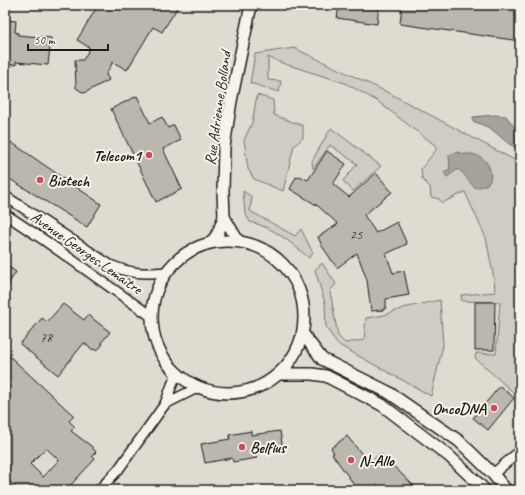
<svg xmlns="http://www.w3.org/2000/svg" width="525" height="495" font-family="Caveat,sans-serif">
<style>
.built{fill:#dedbd1}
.green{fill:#cfccc3;stroke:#767470}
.water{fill:#a6a39d;stroke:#6f6d69}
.building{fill:#bab7af;stroke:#1c1c1c;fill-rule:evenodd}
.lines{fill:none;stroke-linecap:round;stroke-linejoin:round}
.minor-casing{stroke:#1c1c1c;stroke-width:12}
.tertiary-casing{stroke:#1c1c1c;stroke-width:14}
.minor{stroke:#f7f3e8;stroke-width:9}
.tertiary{stroke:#f7f3e8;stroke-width:11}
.poi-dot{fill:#d1495b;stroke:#f7f3e8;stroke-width:1.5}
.labels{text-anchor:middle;stroke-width:4;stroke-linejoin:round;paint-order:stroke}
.number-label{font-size:14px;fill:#444341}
.street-label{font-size:16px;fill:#1c1c1c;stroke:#f7f3e8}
.poi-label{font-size:16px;font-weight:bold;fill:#1c1c1c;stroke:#f7f3e8;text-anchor:start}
</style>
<rect width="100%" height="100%" fill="#eeeae0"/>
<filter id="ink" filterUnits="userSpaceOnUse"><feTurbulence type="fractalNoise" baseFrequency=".025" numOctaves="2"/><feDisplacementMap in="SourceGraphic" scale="8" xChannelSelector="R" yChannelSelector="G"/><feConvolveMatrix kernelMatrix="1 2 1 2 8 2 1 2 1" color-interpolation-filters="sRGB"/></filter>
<g filter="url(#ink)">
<rect class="built" x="5" y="5" width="515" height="485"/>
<g class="green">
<path d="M294 48 391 94 520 163V388L515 394 475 358 476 353 496 354 500 302 462 301 461 295 495 292 494 279 486 238 465 192 442 203 439 199 431 197 430 187 422 179 421 169 436 150V146L377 101 345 83 282 63 268 57V80L281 81 279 92 250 83 255 54Z"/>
<path d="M257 95 273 100 274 115 303 126V138L294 146 283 191 254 179 248 169 244 140 252 123Z"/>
<path d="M331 128 381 166 353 191 343 181 357 164 330 145 313 169 312 161Z"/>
<path d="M243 191 252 197 250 211 295 236 301 229 313 253 309 258C290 242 275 228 250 222L245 213Z"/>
<path d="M322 263 336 284 330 291 338 336 345 343 364 340 366 318 385 315 403 308 440 300 443 345 431 396 337 344 326 327 325 303 315 270Z"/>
</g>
<g class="water">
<path d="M494 115 506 116 520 134V150L509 144 490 128 473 121V117Z"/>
<path d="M457 152C462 154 465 154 470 154 485 155 493 168 490 181L486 185 476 188C468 183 466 174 458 169L447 177 444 172 450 169 449 155Z"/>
</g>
<g class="building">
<path d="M98 5H179L162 32 153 27 127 70 113 62 106 74 109 80 84 93 76 88 75 60H83L90 48 77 40Z"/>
<path d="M339 5H379L377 24 337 18Z"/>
<path d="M402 5H520V41L400 24Z"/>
<path d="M5 20 16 21 15 32 18 33V35L51 38 48 65 16 62V65L5 64Z"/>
<path d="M137 96 150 123 162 117 168 128 174 125 181 140 163 149 182 189 156 202 111 109Z"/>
<path d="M5 138 101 204 87 227 5 176Z"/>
<path d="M327 151 346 164 333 184 349 197 376 173 392 192 364 215 376 233 397 222 407 244 386 254 393 273 404 271 409 295 386 299V308H384V310L371 311 367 280 357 253 337 268 322 246 318 237 338 224 318 206 290 189 296 177 298 178 299 176 308 180Z"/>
<path d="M5 264 16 272 5 289Z"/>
<path d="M475 302H495L494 350H475Z"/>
<path d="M63 304 84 320 88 315 110 332 101 343 103 344 97 351 94 349 93 350 84 343 58 375 20 344 42 318 47 322Z"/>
<path d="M5 352 74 416 69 421 75 427 71 431 91 446 96 452 92 456 95 459 66 490H19L5 477ZM46 448 59 460 43 477 30 464Z"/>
<path d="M500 386 514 398 488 430 473 418Z"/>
<path d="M251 431V435L280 431 283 450 256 454 257 458 233 462 232 458 205 463 201 444 230 439 229 435Z"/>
<path d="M347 436 370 464 380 453 418 490H358L332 454 334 453 331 448Z"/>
</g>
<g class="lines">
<defs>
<g id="minor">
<path d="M5 196 110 265C131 274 143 274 166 272"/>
<path d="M5 214 44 240 151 316"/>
<path d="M165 404 197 388"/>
<path d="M493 474 520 451"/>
<path d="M99 490 118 470 165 404 176 374"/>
</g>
<g id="tertiary">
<path d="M224 217 238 241"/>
<circle cx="228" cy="317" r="76"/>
<path d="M212 242 218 233 224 217 223 191 224 147 231 101 251 5"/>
<path d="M303 334 322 359 388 392 459 441 493 474 506 490"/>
<path d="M282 374H312L326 376 382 405 449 456 485 490"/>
</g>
</defs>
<use href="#minor" class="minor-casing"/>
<use href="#tertiary" class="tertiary-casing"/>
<use href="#minor" class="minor"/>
<use href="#tertiary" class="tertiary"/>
</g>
</g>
<g class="poi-dot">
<circle cx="149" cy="155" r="4"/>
<circle cx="40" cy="180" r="4"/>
<circle cx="494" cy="408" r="4"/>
<circle cx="242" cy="447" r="4"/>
<circle cx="351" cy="460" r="4"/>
</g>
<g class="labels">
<g class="number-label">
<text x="356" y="239">25</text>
<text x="46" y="342">78</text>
</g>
<g class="street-label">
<text transform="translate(217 108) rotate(-82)" y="6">Rue Adrienne Bolland</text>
<text transform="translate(87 252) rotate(35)" y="6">Avenue Georges Lemaître</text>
</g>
<g class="poi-label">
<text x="141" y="161" text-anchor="end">Telecom1</text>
<text x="48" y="186">Biotech</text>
<text x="486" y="414" text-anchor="end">OncoDNA</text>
<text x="250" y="453">Belfius</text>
<text x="359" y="466">N-Allo</text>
</g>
</g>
<rect width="525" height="495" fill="none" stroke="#f7f3e8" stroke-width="20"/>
<rect x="10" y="10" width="505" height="475" fill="none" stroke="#1c1c1c" stroke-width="1.5" filter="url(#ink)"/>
<path d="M28 44v6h80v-6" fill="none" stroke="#1c1c1c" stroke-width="2"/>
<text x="34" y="44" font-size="12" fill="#1c1c1c" stroke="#f7f3e8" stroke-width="3" paint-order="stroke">50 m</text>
</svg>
